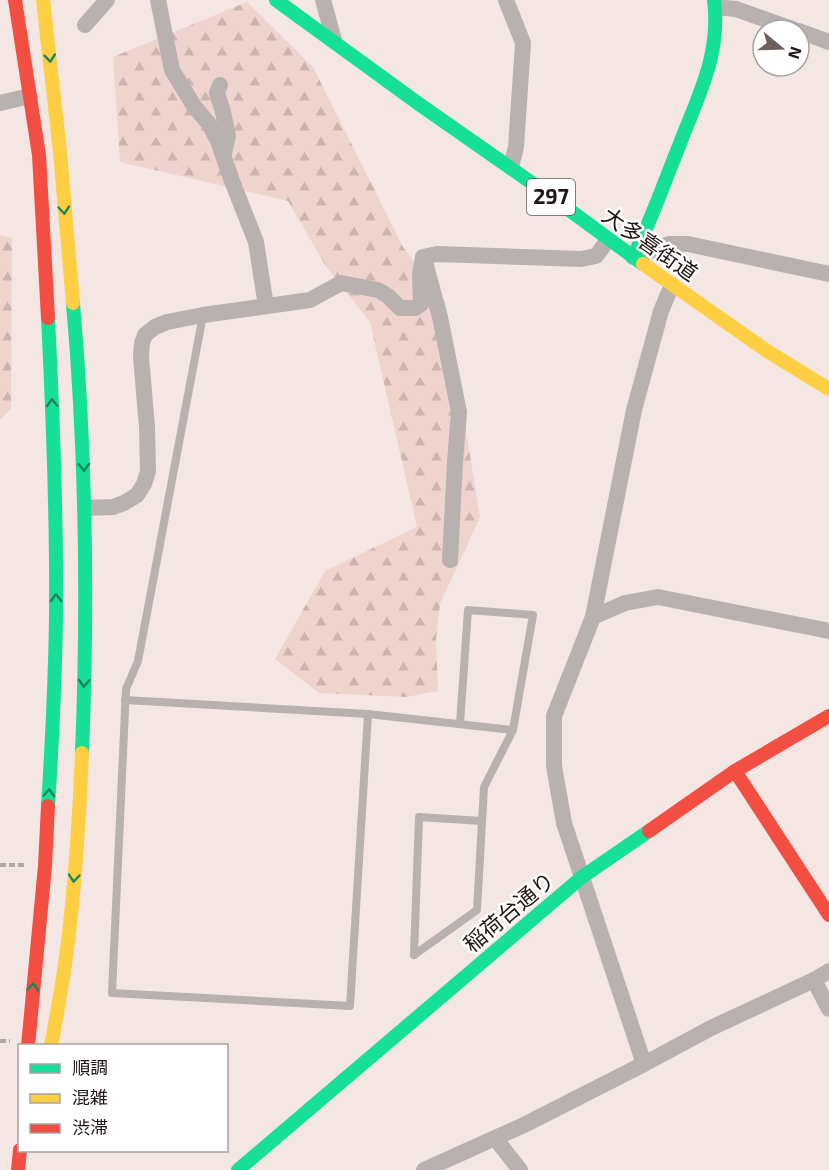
<svg xmlns="http://www.w3.org/2000/svg" width="829" height="1170" font-family="'Exo 2','Noto Sans JP',sans-serif">
<style>
.forest{fill:url(#forest-firs)}
.lines{fill:none;stroke-linecap:round;stroke-linejoin:round}
.path{stroke:#b3abaa;stroke-width:4;stroke-dasharray:6 3;stroke-linecap:butt}
.lane{stroke:#b8b1b0;stroke-width:8}
.street{stroke:#b8b1b0;stroke-width:16}
.fast{stroke:#16e098;stroke-width:14}
.slow{stroke:#ffcf43;stroke-width:14}
.jam{stroke:#f24e42;stroke-width:14}
.oneway{stroke:#1b855d}
.labels{text-anchor:middle;stroke-width:5;stroke-linejoin:round;paint-order:stroke}
.shield{fill:#fff;stroke:#645c5a;stroke-width:1.5}
.shield-label{font-size:21px;font-weight:bold;fill:#221614}
.street-label{font-size:22px;fill:#221614;stroke:#fff}
</style>
<defs>
<pattern id="forest-firs" width="22" height="20" patternUnits="userSpaceOnUse" patternTransform="scale(1.5)"><rect width="22" height="20" fill="#eed4cd"/><path d="M5 1l3.5 6h-7zM16 11l3.5 6h-7z" fill="#ccb5af"/></pattern>
</defs>
<rect width="100%" height="100%" fill="#f4e6e2"/>
<g class="forest">
<path d="M247 2 313 67 403 247 445 301 480 517 440 604 436 639 438 691 406 697 319 693 275 659 325 571 417 527 370 322 327 268 288 201 120 162 113 57Z"/>
<path d="M0 235 12 238 11 409 0 420Z"/>
</g>
<g class="lines">
<g class="path">
<path d="M0 865H26"/>
<path d="M0 1041H10"/>
</g>
<g class="lane">
<path d="M203 315 138 661 126 689 112 993 350 1006 368 714"/>
<path d="M125 700 368 714 513 730"/>
<path d="M414 955 477 910 484 787 513 730 533 615 468 610 460 724"/>
<path d="M414 955 419 817 482 821"/>
</g>
<g class="street">
<path d="M158 0 172 70 194 106 209 124 218 141 232 181 256 242 266 306"/>
<path d="M323 0 334 40"/>
<path d="M506 0 523 43 516 147 511 167"/>
<path d="M716 7 736 9 795 30"/>
<path d="M85 25 107 0"/>
<path d="M799 31 829 42"/>
<path d="M220 85 217 93 223 112 228 136 224 153"/>
<path d="M0 103 30 96"/>
<path d="M633 257 669 244H688L829 274"/>
<path d="M426 266 440 317 459 412 455 462 450 560"/>
<path d="M85 508 113 507 124 503 137 495 144 484 148 471 147 427 141 357 142 343 145 335 155 327 167 322 203 315 310 300 341 283 378 290 388 296 400 308H415L421 304 420 275 423 257 437 254 581 259 596 256 608 240"/>
<path d="M593 617 625 603 658 597 829 631"/>
<path d="M814 980 829 1009"/>
<path d="M644 1064 564 823 554 766V716L593 617 634 410 661 311 672 285"/>
<path d="M495 1138 520 1170"/>
<path d="M424 1170 524 1125 644 1064 711 1028 814 980 829 971"/>
</g>
<g class="fast">
<path d="M276 0 419 104 542 190 643 264"/>
<path d="M633 257C651 221 664 183 679 146 698 96 721 55 714 0"/>
<path d="M73 303C86 453 88 603 82 753"/>
<path d="M48 318C53 418 57 519 56 619 55 682 52 744 48 806"/>
<path d="M238 1170 582 877 649 831"/>
</g>
<g class="slow">
<path d="M43 0 60 152 73 303"/>
<path d="M643 264 767 351 829 389"/>
<path d="M51 1046C56 1019 61 992 65 964 75 895 79 824 82 753"/>
</g>
<g class="jam">
<path d="M15 0 39 155 48 318"/>
<path d="M735 771 829 915"/>
<path d="M649 831 735 771 829 716"/>
<path d="M28 1046 45 866 48 806"/>
<path d="M18 1170 20 1150"/>
</g>
</g>
<defs><path id="oneway-chevron" d="M-2-3.5L2.5 0L-2 3.5" fill="none" stroke-width="1.6" stroke-linecap="round" stroke-linejoin="round" transform="scale(1.5)"/></defs>
<g class="oneway">
<use href="#oneway-chevron" transform="translate(50 58) rotate(84)"/>
<use href="#oneway-chevron" transform="translate(64 210) rotate(85)"/>
<use href="#oneway-chevron" transform="translate(52 403) rotate(-93)"/>
<use href="#oneway-chevron" transform="translate(84 467) rotate(88)"/>
<use href="#oneway-chevron" transform="translate(56 598) rotate(-91)"/>
<use href="#oneway-chevron" transform="translate(84 683) rotate(93)"/>
<use href="#oneway-chevron" transform="translate(49 793) rotate(-87)"/>
<use href="#oneway-chevron" transform="translate(74 878) rotate(95)"/>
<use href="#oneway-chevron" transform="translate(33 987) rotate(-85)"/>
</g>
<g class="labels">
<rect class="shield" x="527" y="179" width="48" height="36" rx="4.5"/>
<g class="shield-label">
<text x="551" y="204">297</text>
</g>
<g class="street-label">
<text transform="translate(650 244) rotate(35)" y="8">大多喜街道</text>
<text transform="translate(509 912) rotate(-40)" y="8">稲荷台通り</text>
</g>
</g>
<rect x="18" y="1044" width="210" height="108" fill="#ffffff" stroke="#a7a2a1" stroke-width="1.5"/>
<rect x="30" y="1064" width="30" height="9" fill="#16e098" stroke="#a7a2a1" stroke-width="1.5"/>
<text x="72" y="1074" font-size="18" fill="#221614">順調</text>
<rect x="30" y="1094" width="30" height="9" fill="#ffcf43" stroke="#a7a2a1" stroke-width="1.5"/>
<text x="72" y="1104" font-size="18" fill="#221614">混雑</text>
<rect x="30" y="1124" width="30" height="9" fill="#f24e42" stroke="#a7a2a1" stroke-width="1.5"/>
<text x="72" y="1134" font-size="18" fill="#221614">渋滞</text>
<g transform="translate(781 48) rotate(109)"><circle r="28" fill="#ffffff" stroke="#a7a2a1" stroke-width="1.5"/>
<path d="M0-4.5L10 22L0 15L-10 22Z" fill="#6c5f5c"/>
<text y="-9" font-size="16" font-weight="bold" text-anchor="middle" fill="#221614">N</text>
</g>
</svg>
